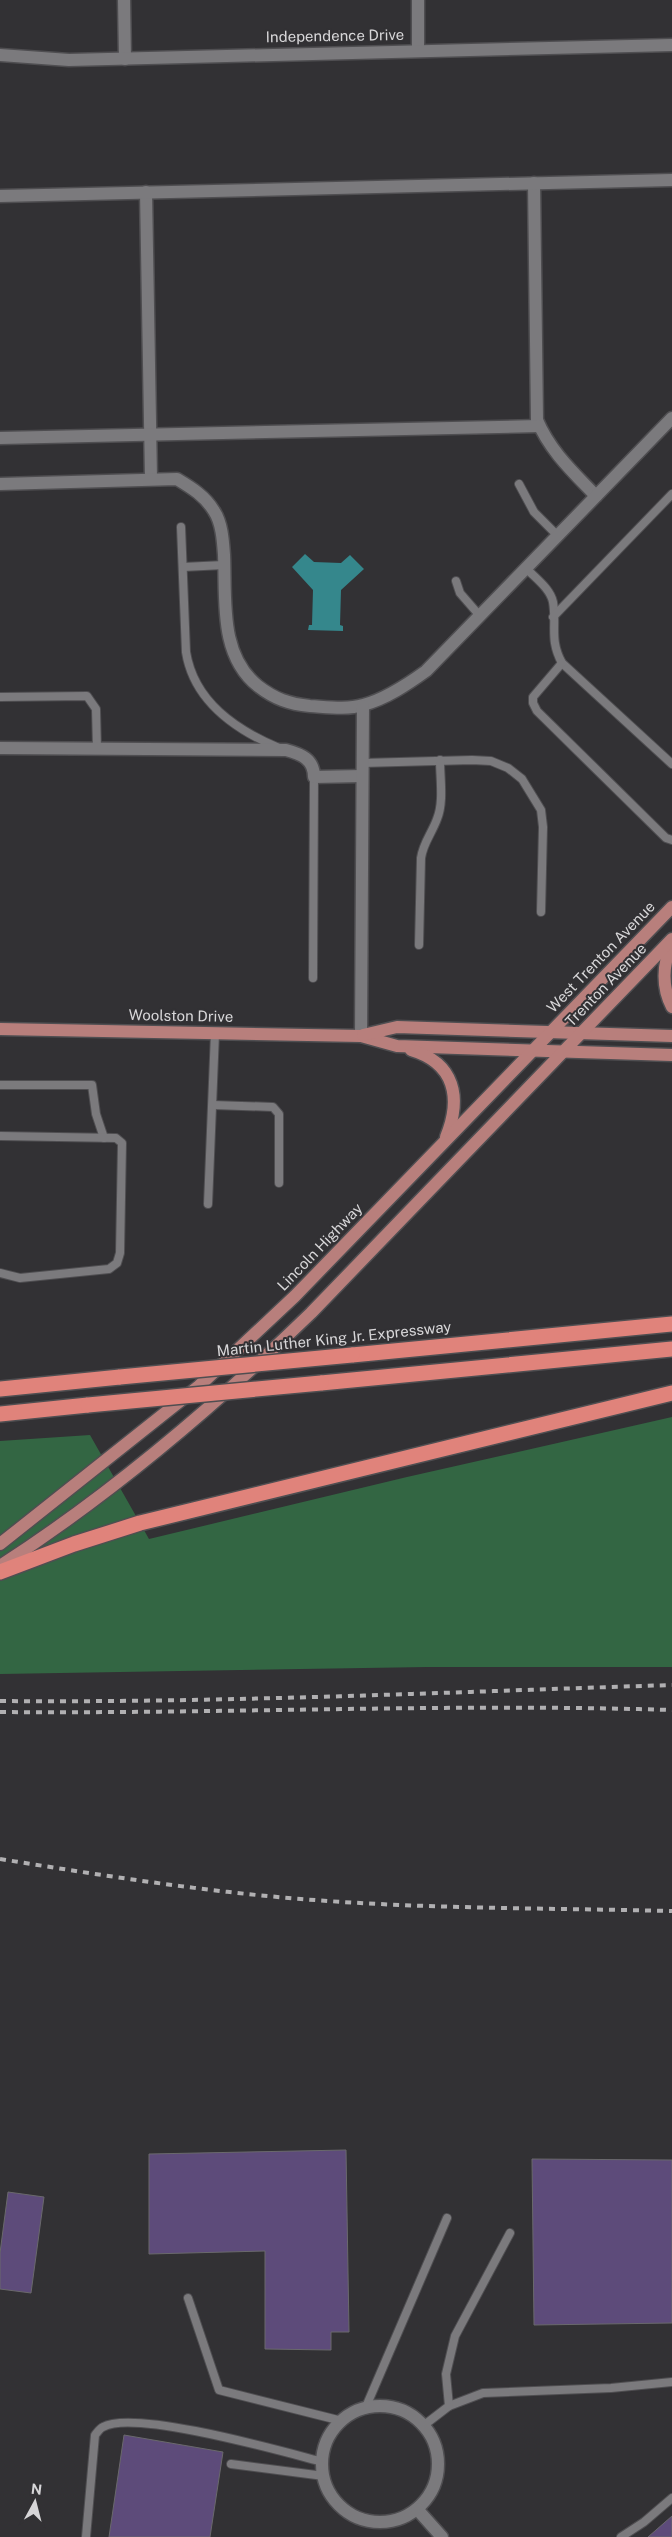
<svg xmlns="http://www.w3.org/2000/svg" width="672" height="2537" font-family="'Public Sans',sans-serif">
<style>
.forest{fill:#336643}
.water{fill:#35878c}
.building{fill:#5d4b7a;stroke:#6a696c}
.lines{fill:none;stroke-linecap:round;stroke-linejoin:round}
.service-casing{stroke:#4f4e51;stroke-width:10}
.minor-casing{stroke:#4f4e51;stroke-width:15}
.primary-casing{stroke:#4f4e51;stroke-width:15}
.motorway-casing{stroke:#4f4e51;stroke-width:18}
.service{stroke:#7b7a7d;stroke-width:8}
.minor{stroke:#7b7a7d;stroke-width:12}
.primary{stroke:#b87f7c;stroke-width:12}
.motorway{stroke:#e0837b;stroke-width:15}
.rail{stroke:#b1b0b2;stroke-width:4;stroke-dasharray:6 6;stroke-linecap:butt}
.motorway-bridge-casing{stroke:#4f4e51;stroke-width:18;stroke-linecap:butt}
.motorway-bridge{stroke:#e0837b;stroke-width:15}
.labels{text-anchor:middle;stroke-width:4;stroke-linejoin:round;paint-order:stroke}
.street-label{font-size:15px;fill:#d7d6d8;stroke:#323134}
</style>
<rect width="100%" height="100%" fill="#323134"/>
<path class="forest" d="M672 1417V1667H427L0 1674V1441L90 1435 149 1539 407 1477Z"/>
<path class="water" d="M305 554 314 562 341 563 350 555 364 569 341 590 340 625 343 626V631L308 630 309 625H312L313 590 292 567Z"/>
<g class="building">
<path d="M346 2150 349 2332H331V2350L265 2349V2251L149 2254V2154Z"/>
<path d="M532 2159 672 2160V2323L534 2325Z"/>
<path d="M8 2192 44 2197 31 2293 0 2289V2253Z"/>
<path d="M124 2435 223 2452 210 2537H109Z"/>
<path d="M672 2516V2537H648Z"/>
</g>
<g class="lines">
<defs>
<g id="service">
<path d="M519 484 534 512 558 536"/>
<path d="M181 527 186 652C194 702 236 730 279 748"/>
<path d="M183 567 224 565"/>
<path d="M526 568C535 578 550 588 553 602 557 626 549 639 562 663L672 764"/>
<path d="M456 581 460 593 480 616"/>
<path d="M553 617 672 494"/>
<path d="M562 663 533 697V703L537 711 666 838 672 840"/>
<path d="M0 697 87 696 96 709 97 749"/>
<path d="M362 763 472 760 491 761 508 768 522 779 541 810 543 827 541 912"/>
<path d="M419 945 421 858C423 843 432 833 437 819 444 802 440 779 440 760"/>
<path d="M313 978 314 777"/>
<path d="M0 1085H92L96 1114 104 1138"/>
<path d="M213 1105 273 1107 279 1114V1183"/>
<path d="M0 1136 116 1138 122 1143 120 1253 117 1263 109 1269 20 1278 0 1273"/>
<path d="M208 1204 215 1033"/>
<path d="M188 2298 219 2390 342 2421"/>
<path d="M449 2406 483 2393 611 2388 672 2382"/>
<path d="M365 2409 447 2218"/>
<path d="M423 2426 449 2406 446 2374 455 2336 510 2233"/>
<path d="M231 2464 324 2476"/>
<path d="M86 2537 95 2435C97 2433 100 2428 103 2427 134 2409 284 2452 323 2462"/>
<path d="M621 2537 644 2522 672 2498"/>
</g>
<g id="minor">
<path d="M124 0 125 59"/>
<path d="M418 0V50"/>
<path d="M0 55 69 60 672 45"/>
<path d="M534 183 537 420C550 451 573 472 596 496"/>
<path d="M146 192 151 478"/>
<path d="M0 196 672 180"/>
<path d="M0 438 539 426"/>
<path d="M0 484 177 479C192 488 205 496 214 511 222 523 223 541 224 555 226 600 219 655 258 686 275 699 289 704 310 706 327 707 347 710 363 705 386 699 408 684 426 671L672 418"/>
<path d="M0 748 286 750C301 754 314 759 314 777L362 776"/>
<path d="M361 1036 363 706"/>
<circle cx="380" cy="2464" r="58"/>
<path d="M417 2509 442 2537"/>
</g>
<g id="primary">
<path d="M672 945C662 964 662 988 672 1007"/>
<path d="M0 1029 361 1036 397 1046 672 1055"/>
<path d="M363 1035 397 1027 672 1036"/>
<path d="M411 1050C455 1063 462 1098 446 1137"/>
<path d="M0 1544 199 1386 295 1296 672 907"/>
<path d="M0 1566C113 1493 215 1406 311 1313L672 939"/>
</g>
<g id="motorway">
<path d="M352 1355 672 1324"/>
<path d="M321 1383 672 1349"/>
<path d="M0 1389 120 1377"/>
<path d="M0 1414 88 1405"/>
<path d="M0 1572 74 1544 140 1523 672 1393"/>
</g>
</defs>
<use href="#service" class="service-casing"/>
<use href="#minor" class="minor-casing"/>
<use href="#primary" class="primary-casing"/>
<use href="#motorway" class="motorway-casing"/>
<use href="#service" class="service"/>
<use href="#minor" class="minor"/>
<use href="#primary" class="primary"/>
<use href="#motorway" class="motorway"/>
<g class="rail">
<path d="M0 1701C224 1703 448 1692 672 1685"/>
<path d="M0 1712C224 1714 448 1703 672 1710"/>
<path d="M0 1859C100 1875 200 1891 301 1899 424 1909 548 1908 672 1911"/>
</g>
<defs>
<g id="motorway-bridge">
<path d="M120 1377 352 1355"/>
<path d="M88 1405 321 1383"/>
</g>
</defs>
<use href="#motorway-bridge" class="motorway-bridge-casing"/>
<use href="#motorway-bridge" class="motorway-bridge"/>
</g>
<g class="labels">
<g class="street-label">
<text transform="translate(335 36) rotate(-1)" y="5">Independence Drive</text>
<text transform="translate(601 957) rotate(-46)" y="5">West Trenton Avenue</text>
<text transform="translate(606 985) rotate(-46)" y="5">Trenton Avenue</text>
<text transform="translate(181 1016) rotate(1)" y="5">Woolston Drive</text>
<text transform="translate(320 1247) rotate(-46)" y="5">Lincoln Highway</text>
<text transform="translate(334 1339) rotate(-6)" y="5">Martin Luther King Jr. Expressway</text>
</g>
</g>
<g transform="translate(35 2502) rotate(7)" stroke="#323134" stroke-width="4" paint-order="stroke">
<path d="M0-4L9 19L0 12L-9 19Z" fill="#d7d6d8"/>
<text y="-8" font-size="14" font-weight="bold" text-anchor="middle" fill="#d7d6d8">N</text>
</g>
</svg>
